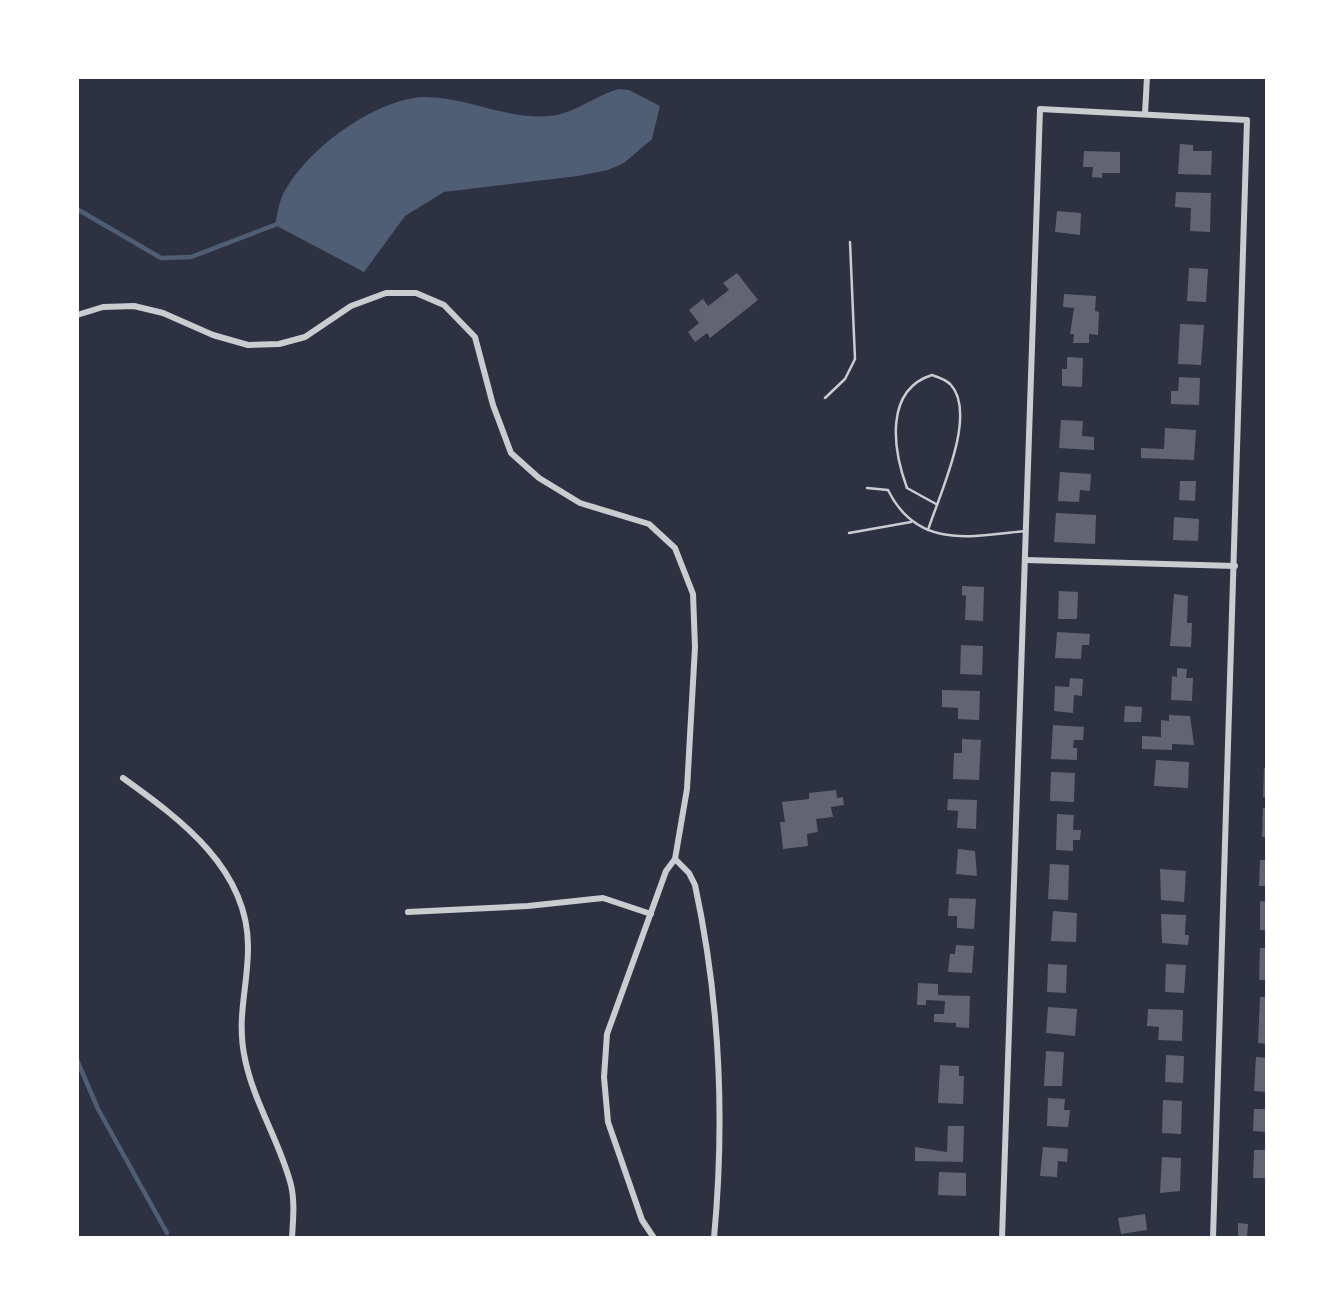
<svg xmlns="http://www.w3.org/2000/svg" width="1344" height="1315" font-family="Jost,sans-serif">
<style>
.water{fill:#4f5d75}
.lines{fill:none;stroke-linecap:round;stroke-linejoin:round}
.stream{stroke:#4f5d75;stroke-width:4.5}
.building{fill:#626471}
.service{stroke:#caccd0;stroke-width:2.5}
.minor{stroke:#caccd0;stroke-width:6}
</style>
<rect width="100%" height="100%" fill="#2d3142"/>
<path class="water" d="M619 89 629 90 660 106 652 139 624 163 608 170 578 176 444 192 405 216 364 272 275 225C277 217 278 207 281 199 301 153 373 99 424 97 468 97 506 120 550 116 574 114 596 95 619 89Z"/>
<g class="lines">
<g class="stream">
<path d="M77 209 161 258 191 257 280 223"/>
<path d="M77 1060 98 1109 167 1233"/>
</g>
</g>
<g class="building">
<path d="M1180 144 1193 145V151H1212L1211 175 1178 174Z"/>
<path d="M1084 151 1120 152V173H1102V178L1092 177 1093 167H1083Z"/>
<path d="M1176 192 1211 193 1210 232 1190 231 1191 208 1175 207Z"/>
<path d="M1057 211 1081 213 1080 235 1055 232Z"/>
<path d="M1189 268 1208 269 1206 302 1187 301Z"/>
<path d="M737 273 758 300 710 338 707 333 695 342 688 332 699 323 689 310 703 299 708 306 729 290 723 283Z"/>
<path d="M1064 294 1096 296 1095 311 1099 312 1098 335 1089 334V343H1073L1074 334H1070L1074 308 1063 307Z"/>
<path d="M1180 324 1204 325 1201 365 1178 364Z"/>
<path d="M1067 357 1083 358 1082 387 1062 386V369H1067Z"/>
<path d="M1179 377 1200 378 1199 405 1171 404V391H1178Z"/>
<path d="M1061 420 1083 421 1082 436 1094 437V450L1059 448Z"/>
<path d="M1165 428 1196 430 1194 460 1141 458V448L1164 449Z"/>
<path d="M1060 472 1091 474 1090 491 1080 490 1079 502 1058 501Z"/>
<path d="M1180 481H1196L1195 501 1179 500Z"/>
<path d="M1056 513 1096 515 1095 544 1054 542Z"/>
<path d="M1174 517 1199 519 1198 541 1173 540Z"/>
<path d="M962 586 984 587 983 621 965 620 966 596 962 595Z"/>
<path d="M1059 591 1078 592 1077 619H1058Z"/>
<path d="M1174 594 1188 596 1187 623H1192L1191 647 1170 646Z"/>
<path d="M1057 632 1090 634 1089 645H1082L1081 659 1055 658Z"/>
<path d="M961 645 983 646 982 675 960 674Z"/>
<path d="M1177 668 1187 669 1186 678H1193L1192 701 1171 700 1172 676 1177 677Z"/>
<path d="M1070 678 1083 679 1082 696 1074 695 1073 713 1054 711 1055 686 1069 687Z"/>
<path d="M942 690 980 691 979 720 958 719V708L942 707Z"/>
<path d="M1125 706 1142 707 1141 722H1124Z"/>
<path d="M1169 715 1190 716 1194 745 1172 744V750L1142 749V736L1161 737V720L1169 721Z"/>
<path d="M1053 725 1084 727 1083 740H1074L1073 748H1077V760L1051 759Z"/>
<path d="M962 739 981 740 979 780 953 779 954 753H962Z"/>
<path d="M1156 760 1189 762 1188 788 1154 786Z"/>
<path d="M1264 768H1267V797H1263Z"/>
<path d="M1051 772 1075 773 1074 802 1050 801Z"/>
<path d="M836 790 837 798 843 797 844 805 831 807 833 817 816 819 818 832 807 834 808 846 783 849 780 822H785L782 802 809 799V793Z"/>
<path d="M948 799 977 800 976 829 957 828 958 811 947 810Z"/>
<path d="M1263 808H1267V837H1262Z"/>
<path d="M1057 814 1074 815 1073 830H1081L1080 840H1073V851L1056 850Z"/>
<path d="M958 849 975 851 977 876 956 874Z"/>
<path d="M1260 860H1267V886H1259Z"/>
<path d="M1050 864 1069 865 1068 900 1048 899Z"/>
<path d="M1160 869 1186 871 1184 902 1161 900Z"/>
<path d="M949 898 976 899 974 929 957 928V916H948Z"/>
<path d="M1260 901 1267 902V930H1260Z"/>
<path d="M1053 911 1077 913 1076 942 1051 941Z"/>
<path d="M1161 914 1186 915 1185 935H1189L1188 945 1162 943Z"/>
<path d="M956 945 974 946 972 973 948 972 950 954H955Z"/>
<path d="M1260 948H1267V980H1259Z"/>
<path d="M1048 964 1067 965 1066 993 1047 992Z"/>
<path d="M1166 964 1186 965 1184 993 1165 992Z"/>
<path d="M918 983 938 984V995L970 996 969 1028 956 1027V1023L934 1022V1014H944L945 1001 926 1000V1005H917Z"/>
<path d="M1260 997H1267V1044L1258 1043Z"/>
<path d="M1048 1007 1077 1009 1075 1036 1046 1033Z"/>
<path d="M1148 1009 1183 1010 1182 1041 1158 1040 1159 1027 1147 1026Z"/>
<path d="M1046 1051 1064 1052 1062 1086H1044Z"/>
<path d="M1166 1055 1184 1056 1183 1083 1165 1082Z"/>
<path d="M1256 1057 1267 1058V1092L1254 1091Z"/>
<path d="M940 1065 959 1066V1076H964L963 1104 938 1103Z"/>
<path d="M1048 1098 1065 1099 1064 1110H1070L1068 1127 1047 1126Z"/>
<path d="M1163 1100 1182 1101 1181 1134 1162 1133Z"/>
<path d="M1254 1109H1267V1132L1253 1131Z"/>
<path d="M948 1126H964L963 1162 915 1161V1147L947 1152Z"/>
<path d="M1043 1147 1068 1149 1067 1162 1058 1161 1057 1177 1040 1176Z"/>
<path d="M1254 1150H1267V1178H1253Z"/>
<path d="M1162 1157 1181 1158 1180 1191 1160 1193Z"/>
<path d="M939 1172 966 1173V1196L938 1195Z"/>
<path d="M1145 1214 1147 1230 1121 1234 1118 1218Z"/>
<path d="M1238 1223 1248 1224 1247 1238H1238Z"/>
</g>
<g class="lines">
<g class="service">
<path d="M825 398 845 379 855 359 850 242"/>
<path d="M867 488 888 490C917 549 970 537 1025 531"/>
<path d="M928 530C938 498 978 415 951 385 947 380 938 377 932 375 884 390 893 450 907 488L936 504"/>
<path d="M849 533 911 522"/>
</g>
<g class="minor">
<path d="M1145 114 1147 77"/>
<path d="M77 315 103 307 134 306 163 313 213 335 248 345 279 344 305 337 351 306 386 293H416L444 305 475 337 493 405 511 453 539 478 580 503 649 524 675 548 693 594 695 647 687 789 675 859 666 871 607 1034 604 1077 608 1122 642 1220 654 1238"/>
<path d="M1025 560 1235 566"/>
<path d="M123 778C180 819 249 869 248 948 248 987 236 1018 245 1059 254 1103 280 1142 291 1185 295 1202 293 1220 292 1238"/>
<path d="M675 859 689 873 695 885C720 1001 725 1120 714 1238"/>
<path d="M408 912 528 906 603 898 651 914"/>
<path d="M1002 1238 1040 109 1247 120 1213 1238"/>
</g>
</g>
<rect width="1344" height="1315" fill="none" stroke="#ffffff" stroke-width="158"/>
</svg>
